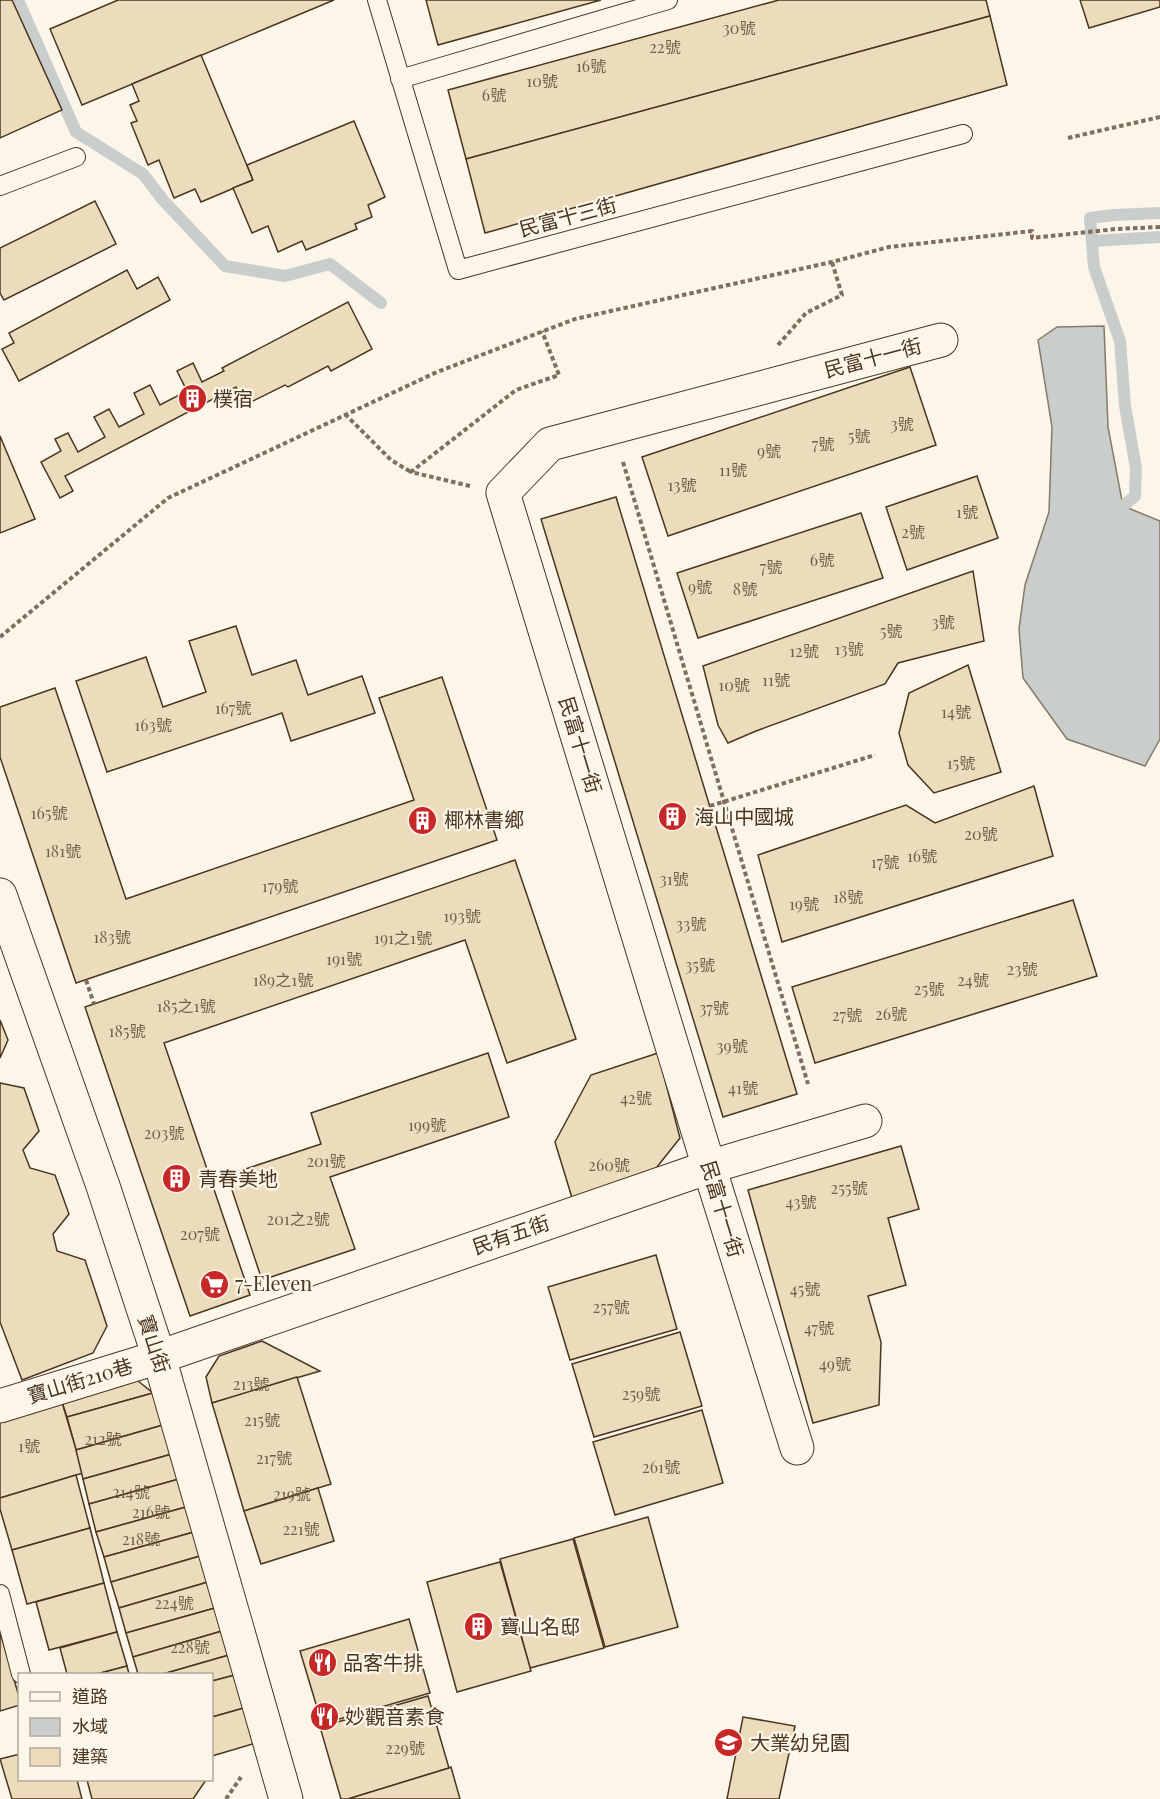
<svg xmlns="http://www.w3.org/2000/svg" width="1160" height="1799" font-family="'Playfair Display','Noto Sans TC',serif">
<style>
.water{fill:#c9cecd;stroke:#887966;stroke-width:1.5}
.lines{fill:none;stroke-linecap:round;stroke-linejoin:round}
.stream{stroke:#c9cecd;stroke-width:12}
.building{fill:#ecdcbc;stroke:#4a3520;stroke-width:1.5}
.lane-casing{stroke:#4a3520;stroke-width:20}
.street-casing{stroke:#4a3520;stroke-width:35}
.path{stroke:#7f6f5c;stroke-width:4;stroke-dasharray:4.5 3;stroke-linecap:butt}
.lane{stroke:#fbf6e9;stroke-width:18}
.street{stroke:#fbf6e9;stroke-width:33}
.labels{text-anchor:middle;stroke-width:4.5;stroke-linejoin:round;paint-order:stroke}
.number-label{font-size:16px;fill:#725f47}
.street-label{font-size:20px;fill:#4a3520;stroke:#fbf6e9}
.poi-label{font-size:20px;fill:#4a3520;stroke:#fbf6e9;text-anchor:start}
</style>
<rect width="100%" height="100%" fill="#fbf6e9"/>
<path class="water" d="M1104 326 1108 427 1123 506 1160 521V739L1145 766 1067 739 1023 678 1019 629 1025 585 1049 512 1052 427 1038 340 1057 327Z"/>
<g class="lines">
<g class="stream">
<path d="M18 0 76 132 143 174 163 200 225 266 285 276 330 264 381 303"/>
<path d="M1093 241 1160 237"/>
<path d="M1123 506 1135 496 1136 468 1125 406 1120 341 1094 267 1090 218 1114 215 1160 213"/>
</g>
</g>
<g class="building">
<path d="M0 0H12L62 110 0 138Z"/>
<path d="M118 0H334L82 105 50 29Z"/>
<path d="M426 0H601L438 45Z"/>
<path d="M779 0H986L990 16 466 159 448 90Z"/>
<path d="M1080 0H1160V7L1089 28Z"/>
<path d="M990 16 1007 85 485 233 466 159Z"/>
<path d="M201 55 253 180 201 202 195 189 174 198 159 160 148 165 131 123 137 121 130 105 139 101 132 84Z"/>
<path d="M354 121 385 197 368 205 372 217 355 224 357 229 306 250 302 241 278 252 268 226 252 233 233 188 253 180 247 165Z"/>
<path d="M95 201 116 244 4 300 0 293V248Z"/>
<path d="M127 270 137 289 158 277 170 300 19 381 2 349 14 343 9 333Z"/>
<path d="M348 302 372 349 331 371 328 366 288 387 285 385 245 405 236 387 65 476 73 491 60 498 41 462 61 451 55 439 68 433 78 452 105 437 94 417 109 409 119 427 144 414 134 393 150 385 160 405 187 391 177 371 193 363 202 382 224 371 222 368Z"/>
<path d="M910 367 936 445 668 536 642 457Z"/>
<path d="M0 436 35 519 0 533Z"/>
<path d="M977 476 998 538 907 570 886 507Z"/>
<path d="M616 497 797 1094 723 1117 541 519Z"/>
<path d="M861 513 883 578 698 638 677 573Z"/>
<path d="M973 571 984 641 898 663 885 684 756 731 728 743 718 725 703 666Z"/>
<path d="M236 626 252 675 296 660 308 695 362 676 375 713 291 741 282 713 107 772 76 681 146 657 163 707 206 692 189 641Z"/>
<path d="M968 665 1001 772 934 793 908 765 899 733 909 693Z"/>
<path d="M442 677 497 840 76 983 0 757V707L55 688 126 899 414 800 379 698Z"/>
<path d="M1034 786 1053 856 782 942 758 855 906 805 935 823Z"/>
<path d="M515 860 576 1039 507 1063 465 940 164 1043 250 1295 190 1316 85 1007Z"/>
<path d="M1073 900 1097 976 815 1063 792 987Z"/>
<path d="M0 1020 8 1040 0 1058Z"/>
<path d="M488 1053 509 1117 330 1177 355 1249 262 1280 227 1175 321 1144 311 1113Z"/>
<path d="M658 1053 680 1138 649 1177 573 1201 555 1142 591 1075Z"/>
<path d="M0 1083 24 1088 39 1131 23 1150 30 1168 55 1175 69 1214 53 1234 57 1251 85 1260 107 1326 93 1353 22 1380 0 1322Z"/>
<path d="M901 1146 919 1209 888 1218 906 1285 868 1296 881 1342 879 1405 813 1423 748 1190Z"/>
<path d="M656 1255 677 1329 570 1360 548 1287Z"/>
<path d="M680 1332 702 1406 594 1437 572 1364Z"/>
<path d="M262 1341 320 1371 212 1403 206 1377 219 1356Z"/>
<path d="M133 1377 153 1393 67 1417 61 1399Z"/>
<path d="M297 1377 331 1484 244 1511 212 1403Z"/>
<path d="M153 1393 163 1425 76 1450 67 1417Z"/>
<path d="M61 1399 83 1473 0 1498V1417Z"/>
<path d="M702 1410 723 1483 615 1515 593 1442Z"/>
<path d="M163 1425 172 1454 83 1479 76 1450Z"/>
<path d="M172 1454 179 1479 89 1504 83 1479Z"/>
<path d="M76 1475 90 1528 12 1550 0 1509V1498Z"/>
<path d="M179 1479 186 1507 96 1532 89 1504Z"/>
<path d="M318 1488 334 1541 261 1564 244 1511Z"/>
<path d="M186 1507 194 1532 104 1557 96 1532Z"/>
<path d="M648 1517 678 1627 605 1647 574 1538Z"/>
<path d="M90 1528 104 1583 27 1604 12 1550Z"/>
<path d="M194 1532 200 1556 111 1582 104 1557Z"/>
<path d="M573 1539 604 1648 530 1668 500 1559Z"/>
<path d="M200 1556 208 1582 119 1608 111 1582Z"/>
<path d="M500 1562 531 1671 457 1692 427 1582Z"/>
<path d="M208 1582 215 1608 126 1633 119 1608Z"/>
<path d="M104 1583 117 1632 49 1650 36 1602Z"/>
<path d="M215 1608 222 1631 133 1657 126 1633Z"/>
<path d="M409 1619 430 1693 322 1724 300 1651Z"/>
<path d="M222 1631 229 1655 163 1674H138L133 1657Z"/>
<path d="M0 1632 20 1700V1705L0 1711Z"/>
<path d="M117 1632 127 1666 97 1674H67L60 1648Z"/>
<path d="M229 1655 235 1675 212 1681V1674H163Z"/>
<path d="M127 1666 129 1674H97Z"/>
<path d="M235 1675 244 1708 212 1717V1681Z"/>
<path d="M428 1696 449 1768 348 1799H341L320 1727Z"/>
<path d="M244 1708 256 1743 212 1756V1717Z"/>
<path d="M743 1717 795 1726 779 1799H727Z"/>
<path d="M20 1754V1780H77L82 1799H12L0 1759Z"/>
<path d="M451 1767 460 1799H348L449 1768Z"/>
<path d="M87 1780H206L193 1799H92Z"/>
</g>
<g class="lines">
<defs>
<g id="lane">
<path d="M377 0 458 270 963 134"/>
<path d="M400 79 668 0"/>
<path d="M0 186 76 157"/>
<path d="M0 1594 21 1674"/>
</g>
<g id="street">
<path d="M0 895 103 1186 159 1357 286 1799"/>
<path d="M0 1406 159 1357 709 1167 865 1121"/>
<path d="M797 1448 709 1167 503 493 550 444 941 340"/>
</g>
</defs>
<use href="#lane" class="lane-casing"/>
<use href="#street" class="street-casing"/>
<g class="path">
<path d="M1068 138 1160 117"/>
<path d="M778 345 806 313 842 295 832 262"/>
<path d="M345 414 391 460 411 472"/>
<path d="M623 462 808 1084"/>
<path d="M470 486 411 472 516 390 559 375 542 331"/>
<path d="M0 637 168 498 437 372 575 319 832 262 889 247 1032 231V238L1116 229 1160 227"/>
<path d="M710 806 875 755"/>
<path d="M86 980 94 1004"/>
<path d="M226 1799 241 1777"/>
</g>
<use href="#lane" class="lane"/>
<use href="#street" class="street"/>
</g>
<defs>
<symbol id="building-disc" viewBox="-11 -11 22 22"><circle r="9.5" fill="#c62828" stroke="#fbf6e9"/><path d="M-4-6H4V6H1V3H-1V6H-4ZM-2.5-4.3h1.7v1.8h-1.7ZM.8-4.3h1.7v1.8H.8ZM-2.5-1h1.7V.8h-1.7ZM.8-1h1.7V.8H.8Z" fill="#fff"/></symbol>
<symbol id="supermarket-disc" viewBox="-11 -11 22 22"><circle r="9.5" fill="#c62828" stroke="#fbf6e9"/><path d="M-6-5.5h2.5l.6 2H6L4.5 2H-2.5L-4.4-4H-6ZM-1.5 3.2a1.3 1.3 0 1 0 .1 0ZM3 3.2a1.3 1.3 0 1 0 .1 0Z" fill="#fff"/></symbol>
<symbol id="restaurant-disc" viewBox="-11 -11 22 22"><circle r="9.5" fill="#c62828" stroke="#fbf6e9"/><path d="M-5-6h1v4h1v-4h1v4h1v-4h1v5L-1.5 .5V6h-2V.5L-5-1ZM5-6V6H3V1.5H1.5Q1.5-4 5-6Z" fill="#fff"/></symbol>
<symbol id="school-disc" viewBox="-11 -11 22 22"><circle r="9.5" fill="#c62828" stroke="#fbf6e9"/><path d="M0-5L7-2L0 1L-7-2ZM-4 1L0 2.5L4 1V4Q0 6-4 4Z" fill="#fff"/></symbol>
</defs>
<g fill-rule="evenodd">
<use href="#building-disc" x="176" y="382" width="33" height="33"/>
<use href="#building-disc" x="656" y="800" width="33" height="33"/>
<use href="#building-disc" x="406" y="804" width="33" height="33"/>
<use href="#building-disc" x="160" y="1162" width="33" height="33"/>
<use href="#supermarket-disc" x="198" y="1268" width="33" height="33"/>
<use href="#building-disc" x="462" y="1610" width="33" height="33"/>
<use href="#restaurant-disc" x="306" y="1646" width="33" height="33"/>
<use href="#restaurant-disc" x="308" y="1700" width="33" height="33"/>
<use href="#school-disc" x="712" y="1726" width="33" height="33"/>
</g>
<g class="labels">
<g class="number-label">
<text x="739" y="34">30號</text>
<text x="665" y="53">22號</text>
<text x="591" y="72">16號</text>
<text x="542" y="87">10號</text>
<text x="494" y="101">6號</text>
<text x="902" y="430">3號</text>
<text x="859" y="442">5號</text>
<text x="823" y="450">7號</text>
<text x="769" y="457">9號</text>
<text x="733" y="476">11號</text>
<text x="682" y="491">13號</text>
<text x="967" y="518">1號</text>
<text x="913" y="538">2號</text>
<text x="822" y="566">6號</text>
<text x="771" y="573">7號</text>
<text x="700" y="593">9號</text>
<text x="745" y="595">8號</text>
<text x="943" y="628">3號</text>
<text x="891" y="637">5號</text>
<text x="849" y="655">13號</text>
<text x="804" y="657">12號</text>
<text x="776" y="686">11號</text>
<text x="734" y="691">10號</text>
<text x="233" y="714">167號</text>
<text x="956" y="718">14號</text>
<text x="153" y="731">163號</text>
<text x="961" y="769">15號</text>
<text x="49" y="819">165號</text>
<text x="981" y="840">20號</text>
<text x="63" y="857">181號</text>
<text x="922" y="862">16號</text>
<text x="885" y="868">17號</text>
<text x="674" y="885">31號</text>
<text x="280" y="892">179號</text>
<text x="848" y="903">18號</text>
<text x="804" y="910">19號</text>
<text x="462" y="922">193號</text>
<text x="691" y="930">33號</text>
<text x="112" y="943">183號</text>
<text x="403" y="944">191之1號</text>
<text x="344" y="965">191號</text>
<text x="700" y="971">35號</text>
<text x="1022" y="975">23號</text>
<text x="283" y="986">189之1號</text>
<text x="973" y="986">24號</text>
<text x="929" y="995">25號</text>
<text x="186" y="1012">185之1號</text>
<text x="714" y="1014">37號</text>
<text x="891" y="1020">26號</text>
<text x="847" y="1021">27號</text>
<text x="127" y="1037">185號</text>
<text x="732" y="1052">39號</text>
<text x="743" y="1094">41號</text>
<text x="636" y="1104">42號</text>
<text x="427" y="1131">199號</text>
<text x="164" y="1139">203號</text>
<text x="326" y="1167">201號</text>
<text x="609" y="1171">260號</text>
<text x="849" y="1194">255號</text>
<text x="801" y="1208">43號</text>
<text x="298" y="1225">201之2號</text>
<text x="200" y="1240">207號</text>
<text x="805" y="1295">45號</text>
<text x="611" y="1313">257號</text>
<text x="819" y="1334">47號</text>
<text x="835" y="1370">49號</text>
<text x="251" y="1390">213號</text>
<text x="641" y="1400">259號</text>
<text x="262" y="1426">215號</text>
<text x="103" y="1445">212號</text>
<text x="29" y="1452">1號</text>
<text x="274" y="1464">217號</text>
<text x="661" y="1473">261號</text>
<text x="131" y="1498">214號</text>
<text x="292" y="1500">219號</text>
<text x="151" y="1518">216號</text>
<text x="301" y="1535">221號</text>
<text x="141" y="1545">218號</text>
<text x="174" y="1609">224號</text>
<text x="190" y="1653">228號</text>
<text x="405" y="1754">229號</text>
</g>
<g class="street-label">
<text transform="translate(568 217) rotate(-15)" y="7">民富十三街</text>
<text transform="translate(873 358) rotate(-15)" y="7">民富十一街</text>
<text transform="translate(580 745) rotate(73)" y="7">民富十一街</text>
<text transform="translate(722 1209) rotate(73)" y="7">民富十一街</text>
<text transform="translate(511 1235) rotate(-19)" y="7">民有五街</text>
<text transform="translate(154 1344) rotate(72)" y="7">寶山街</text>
<text transform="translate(80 1381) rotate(-17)" y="7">寶山街210巷</text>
</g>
<g class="poi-label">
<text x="213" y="406">樸宿</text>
<text x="694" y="824">海山中國城</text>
<text x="444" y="827">椰林書鄉</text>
<text x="198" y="1186">青春美地</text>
<text x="235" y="1291">7-Eleven</text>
<text x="500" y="1634">寶山名邸</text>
<text x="343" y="1670">品客牛排</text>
<text x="345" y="1724">妙觀音素食</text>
<text x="750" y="1750">大業幼兒園</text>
</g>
</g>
<rect x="18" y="1673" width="195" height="108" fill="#fbf6e9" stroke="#b4a999" stroke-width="1.5"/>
<rect x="30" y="1692" width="30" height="9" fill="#fbf6e9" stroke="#b4a999" stroke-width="1.5"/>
<text x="72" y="1703" font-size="18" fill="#4a3520">道路</text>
<rect x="30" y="1718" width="30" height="18" fill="#c9cecd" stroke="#b4a999" stroke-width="1.5"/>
<text x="72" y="1733" font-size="18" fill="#4a3520">水域</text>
<rect x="30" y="1748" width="30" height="18" fill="#ecdcbc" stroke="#b4a999" stroke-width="1.5"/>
<text x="72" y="1763" font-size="18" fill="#4a3520">建築</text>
</svg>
